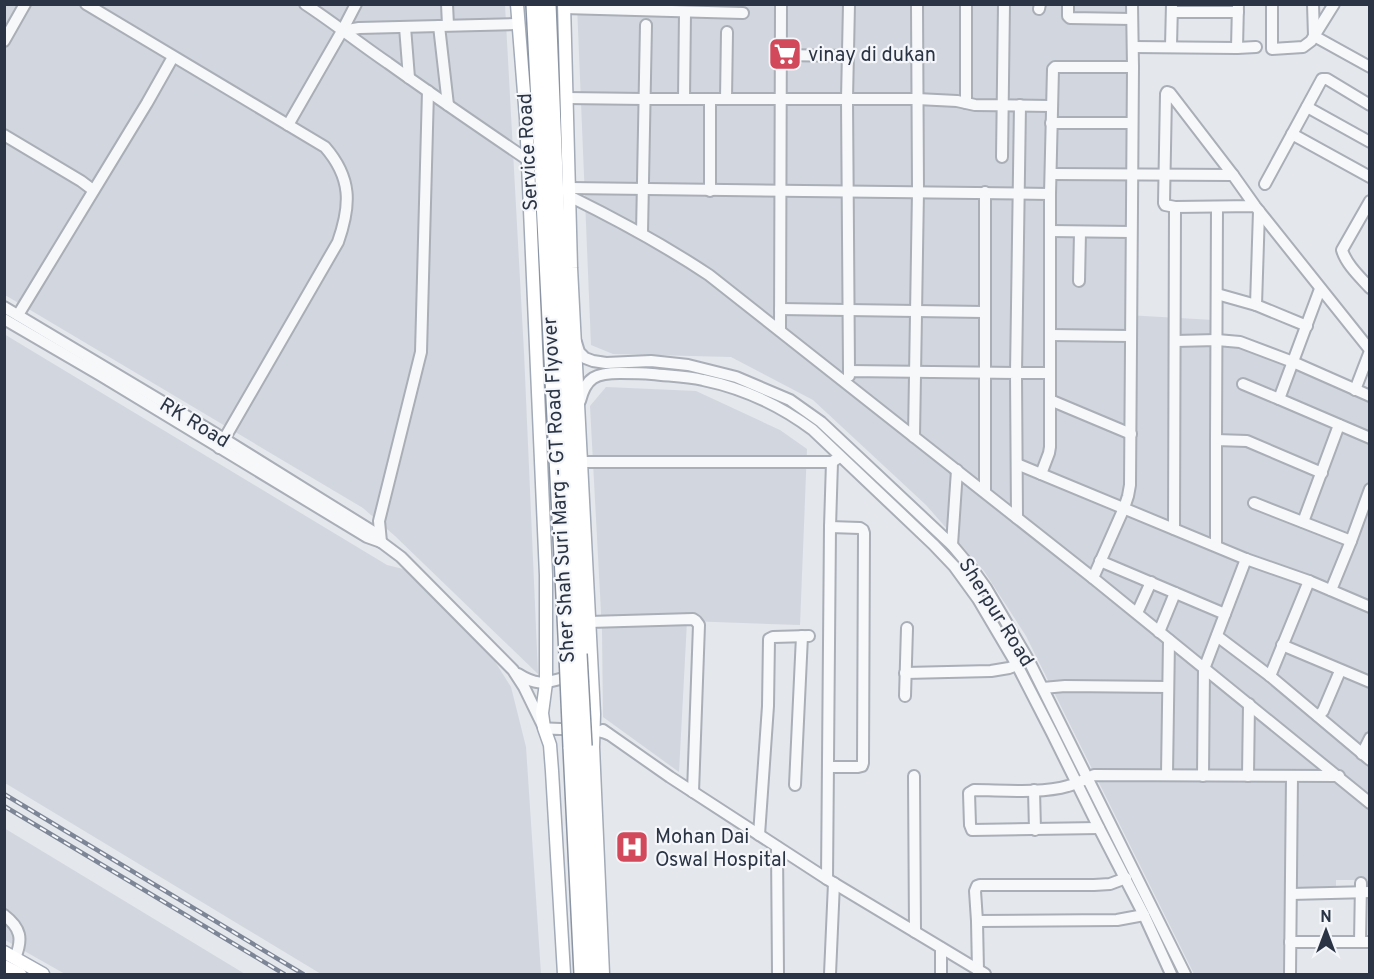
<svg xmlns="http://www.w3.org/2000/svg" width="1374" height="979" font-family="Overpass,sans-serif">
<style>
.built{fill:#d2d6de}
.lines{fill:none;stroke-linecap:round;stroke-linejoin:round}
.minor-casing{stroke:#a9aeb7;stroke-width:14}
.major-casing{stroke:#a3abb8;stroke-width:15}
.highway-casing{stroke:#8b94a3;stroke-width:18}
.minor{stroke:#f7f8fa;stroke-width:10}
.major{stroke:#fff;stroke-width:12}
.highway{stroke:#fff;stroke-width:15}
.rail-casing{stroke:#7d8696;stroke-width:4.5}
.rail{stroke:#f4f6f9;stroke-width:2;stroke-dasharray:7;stroke-linecap:butt}
.highway-bridge-casing{stroke:#8b94a3;stroke-width:18;stroke-linecap:butt}
.highway-bridge{stroke:#fff;stroke-width:15}
.labels{text-anchor:middle;stroke-width:4.5;stroke-linejoin:round;paint-order:stroke}
.poi-label{font-size:20px;fill:#2b3445;stroke:#f4f6f9;text-anchor:start}
.street-label{font-size:20px;fill:#2b3445;stroke:#f4f6f9}
</style>
<rect width="100%" height="100%" fill="#e4e7ec"/>
<g class="built">
<path d="M5 5H505L524 353 538 674 395 536 363 508 5 295Z"/>
<path d="M577 5H1127V315L1213 320V345L1246 347 1369 400V880H1336V899L1285 900 1283 974H1194L1026 636 984 571 926 505 813 400 731 357 613 354 591 345Z"/>
<path d="M4 334 387 565 407 570 494 660 511 687 526 747 541 974H321L5 783Z"/>
<path d="M606 387 696 391 780 430 807 449 800 625 687 621 679 772 603 717 602 631 590 406Z"/>
<path d="M4 828 245 974H65L5 940Z"/>
</g>
<g class="lines">
<defs>
<g id="minor">
<path d="M86 4 325 147C352 178 351 205 338 242L219 448"/>
<path d="M305 4C334 23 360 44 388 63 434 96 481 128 528 160"/>
<path d="M447 4 448 25"/>
<path d="M849 4 847 99 849 371"/>
<path d="M966 4V103"/>
<path d="M1068 4V16L1070 18 1132 19"/>
<path d="M1238 4 1237 48 1256 47"/>
<path d="M1272 4V49L1303 47 1311 41 1334 4"/>
<path d="M1313 4 1314 36 1370 67"/>
<path d="M564 8 743 13"/>
<path d="M1039 9 1040 4"/>
<path d="M1172 12H1238"/>
<path d="M439 26 448 105"/>
<path d="M405 27 409 78"/>
<path d="M342 31 359 28 518 24"/>
<path d="M4 41 25 4"/>
<path d="M1171 46 1172 4"/>
<path d="M1133 47 1237 48"/>
<path d="M780 55 848 56"/>
<path d="M566 98 644 99H917L957 101 975 105 1051 106"/>
<path d="M684 99 685 12"/>
<path d="M710 99V191"/>
<path d="M726 99 727 32"/>
<path d="M1020 105 1016 373H1050"/>
<path d="M1307 107 1370 142"/>
<path d="M1051 123H1132"/>
<path d="M288 125 342 31 356 4"/>
<path d="M1292 134 1370 177"/>
<path d="M4 135 81 181 93 190"/>
<path d="M1002 157 1004 4"/>
<path d="M1051 174 1233 175"/>
<path d="M1265 184 1322 79H1327L1370 105"/>
<path d="M569 188 1050 194 1053 69 1055 67H1133L1132 4"/>
<path d="M569 196C618 220 664 245 709 275L1093 578 1370 803"/>
<path d="M1370 201 1342 250C1346 264 1360 277 1370 288"/>
<path d="M1255 206 1175 207 1165 205 1164 203 1166 94 1167 92 1170 93 1233 175 1255 206 1370 350"/>
<path d="M1259 211 1256 305 1307 326"/>
<path d="M1050 231 1131 232"/>
<path d="M642 233 646 25"/>
<path d="M1079 281 1080 232"/>
<path d="M1320 289 1279 399 1370 438"/>
<path d="M1217 294 1256 305"/>
<path d="M4 307 208 429 372 531 381 542 401 557 513 670 524 687 544 728C565 731 590 726 608 734"/>
<path d="M780 309 984 312"/>
<path d="M18 315 147 103 173 57"/>
<path d="M4 319 100 375 367 537 381 542"/>
<path d="M780 330 781 4"/>
<path d="M1050 335 1130 336"/>
<path d="M1175 341 1217 340 1240 342 1293 362 1370 396"/>
<path d="M576 342 579 352 585 358 593 361 606 363 651 361 688 365 736 377 790 400 821 422 952 545 973 570 986 588 1029 661 1185 974"/>
<path d="M849 376V371L1016 373 1017 518"/>
<path d="M1243 384 1279 399"/>
<path d="M1355 390 1370 351"/>
<path d="M1050 400 1131 434"/>
<path d="M580 401C586 377 596 373 620 373 631 373 641 373 652 374 669 376 686 376 703 380 742 388 781 406 813 430L933 544 954 566 978 599 1017 665 1052 733 1099 828 1144 915 1171 974"/>
<path d="M914 437 918 191 917 4"/>
<path d="M1216 440 1217 207"/>
<path d="M581 462H832L838 458"/>
<path d="M1017 464 1246 559 1309 581 1370 607"/>
<path d="M1041 474 1049 453 1050 447V194"/>
<path d="M985 492V192"/>
<path d="M1254 503 1351 541"/>
<path d="M1303 522 1339 425"/>
<path d="M1174 529 1175 207"/>
<path d="M381 542 379 521 421 352 428 91"/>
<path d="M952 545 957 470"/>
<path d="M1216 545V440L1247 441 1322 473"/>
<path d="M1100 561 1225 614"/>
<path d="M1093 578 1124 508 1128 496 1130 485 1133 67"/>
<path d="M1331 590 1351 541 1370 489"/>
<path d="M1137 613 1151 582"/>
<path d="M589 622 693 619 696 621 699 625 693 792"/>
<path d="M1159 632 1175 593"/>
<path d="M1217 636 1270 676 1370 760"/>
<path d="M1282 645 1370 682"/>
<path d="M905 673 991 671 1009 668 1023 663"/>
<path d="M518 674C543 690 550 679 575 676"/>
<path d="M1270 676 1309 581"/>
<path d="M1043 688 1065 686 1168 687"/>
<path d="M905 696 907 628"/>
<path d="M1318 716 1323 711 1340 671"/>
<path d="M603 730 670 777 827 879 985 974"/>
<path d="M1362 754 1370 738"/>
<path d="M829 767H858L862 766 863 763 864 533 863 530 860 528 830 527"/>
<path d="M1167 775 1169 640"/>
<path d="M914 776 915 932"/>
<path d="M1203 776 1204 669 1246 559"/>
<path d="M1248 776 1249 704"/>
<path d="M795 785 802 636"/>
<path d="M1034 790 1035 830"/>
<path d="M1099 828 972 830 970 825 969 793 974 790C1001 790 1041 794 1068 786 1077 784 1085 779 1094 775L1339 776"/>
<path d="M759 835 768 706 769 639 773 637 809 636"/>
<path d="M777 847 778 974"/>
<path d="M1126 878 1110 884 1094 885H980L977 886 975 891 977 921 1117 920 1144 915"/>
<path d="M827 879 830 527 832 462"/>
<path d="M1291 894 1370 892"/>
<path d="M4 915C21 928 23 939 15 958"/>
<path d="M977 921 978 971"/>
<path d="M1290 942H1370"/>
<path d="M1360 942 1361 883"/>
<path d="M941 948V974"/>
<path d="M830 974 834 883"/>
<path d="M1290 974 1292 776"/>
</g>
<g id="major">
<path d="M517 4 526 118 546 575V683L542 713 544 728 550 745 552 771 564 974"/>
<path d="M564 4 571 268 594 714 593 747 603 974"/>
<path d="M4 952 43 974"/>
<path d="M4 966 20 974"/>
</g>
<g id="highway">
<path d="M534 4 567 655"/>
<path d="M548 4 558 248 579 654"/>
<path d="M584 746 595 974"/>
<path d="M571 747 582 974"/>
</g>
</defs>
<use href="#minor" class="minor-casing"/>
<use href="#major" class="major-casing"/>
<use href="#highway" class="highway-casing"/>
<use href="#minor" class="minor"/>
<use href="#major" class="major"/>
<use href="#highway" class="highway"/>
<defs>
<g id="rail">
<path d="M4 794 303 974"/>
<path d="M4 806 284 974"/>
</g>
</defs>
<use href="#rail" class="rail-casing"/>
<use href="#rail" class="rail"/>
<defs>
<g id="highway-bridge">
<path d="M579 654 584 746"/>
<path d="M567 655 571 747"/>
</g>
</defs>
<use href="#highway-bridge" class="highway-bridge-casing"/>
<use href="#highway-bridge" class="highway-bridge"/>
</g>
<defs>
<symbol id="supermarket-square" viewBox="-11 -11 22 22"><rect x="-9" y="-9" width="18" height="18" rx="4" fill="#d1495b" stroke="#f4f6f9"/><path d="M-6-5.5h2.5l.6 2H6L4.5 2H-2.5L-4.4-4H-6ZM-1.5 3.2a1.3 1.3 0 1 0 .1 0ZM3 3.2a1.3 1.3 0 1 0 .1 0Z" fill="#fff"/></symbol>
<symbol id="hospital-square" viewBox="-11 -11 22 22"><rect x="-9" y="-9" width="18" height="18" rx="4" fill="#d1495b" stroke="#f4f6f9"/><path d="M-5-5h3v3.5h4V-5h3V5h-3V1.5h-4V5h-3Z" fill="#fff"/></symbol>
</defs>
<g fill-rule="evenodd">
<use href="#supermarket-square" x="766" y="35" width="38" height="38"/>
<use href="#hospital-square" x="613" y="828" width="38" height="38"/>
</g>
<g class="labels">
<g class="poi-label">
<text x="808" y="61">vinay di dukan</text>
<text x="655" y="843">Mohan Dai<tspan x="655" dy="23">Oswal Hospital</tspan></text>
</g>
<g class="street-label">
<text transform="translate(527 152) rotate(-93)" y="7">Service Road</text>
<text transform="translate(195 422) rotate(31)" y="7">RK Road</text>
<text transform="translate(558 490) rotate(-93)" y="7">Sher Shah Suri Marg - GT Road Flyover</text>
<text transform="translate(997 612) rotate(58)" y="7">Sherpur Road</text>
</g>
</g>
<rect width="1374" height="979" fill="none" stroke="#2b3445" stroke-width="12"/>
<g transform="translate(1326 931)" stroke="#f4f6f9" stroke-width="4.5" paint-order="stroke">
<path d="M0-4.5L10 22L0 15L-10 22Z" fill="#2b3445"/>
<text y="-9" font-size="16" font-weight="bold" text-anchor="middle" fill="#2b3445">N</text>
</g>
</svg>
